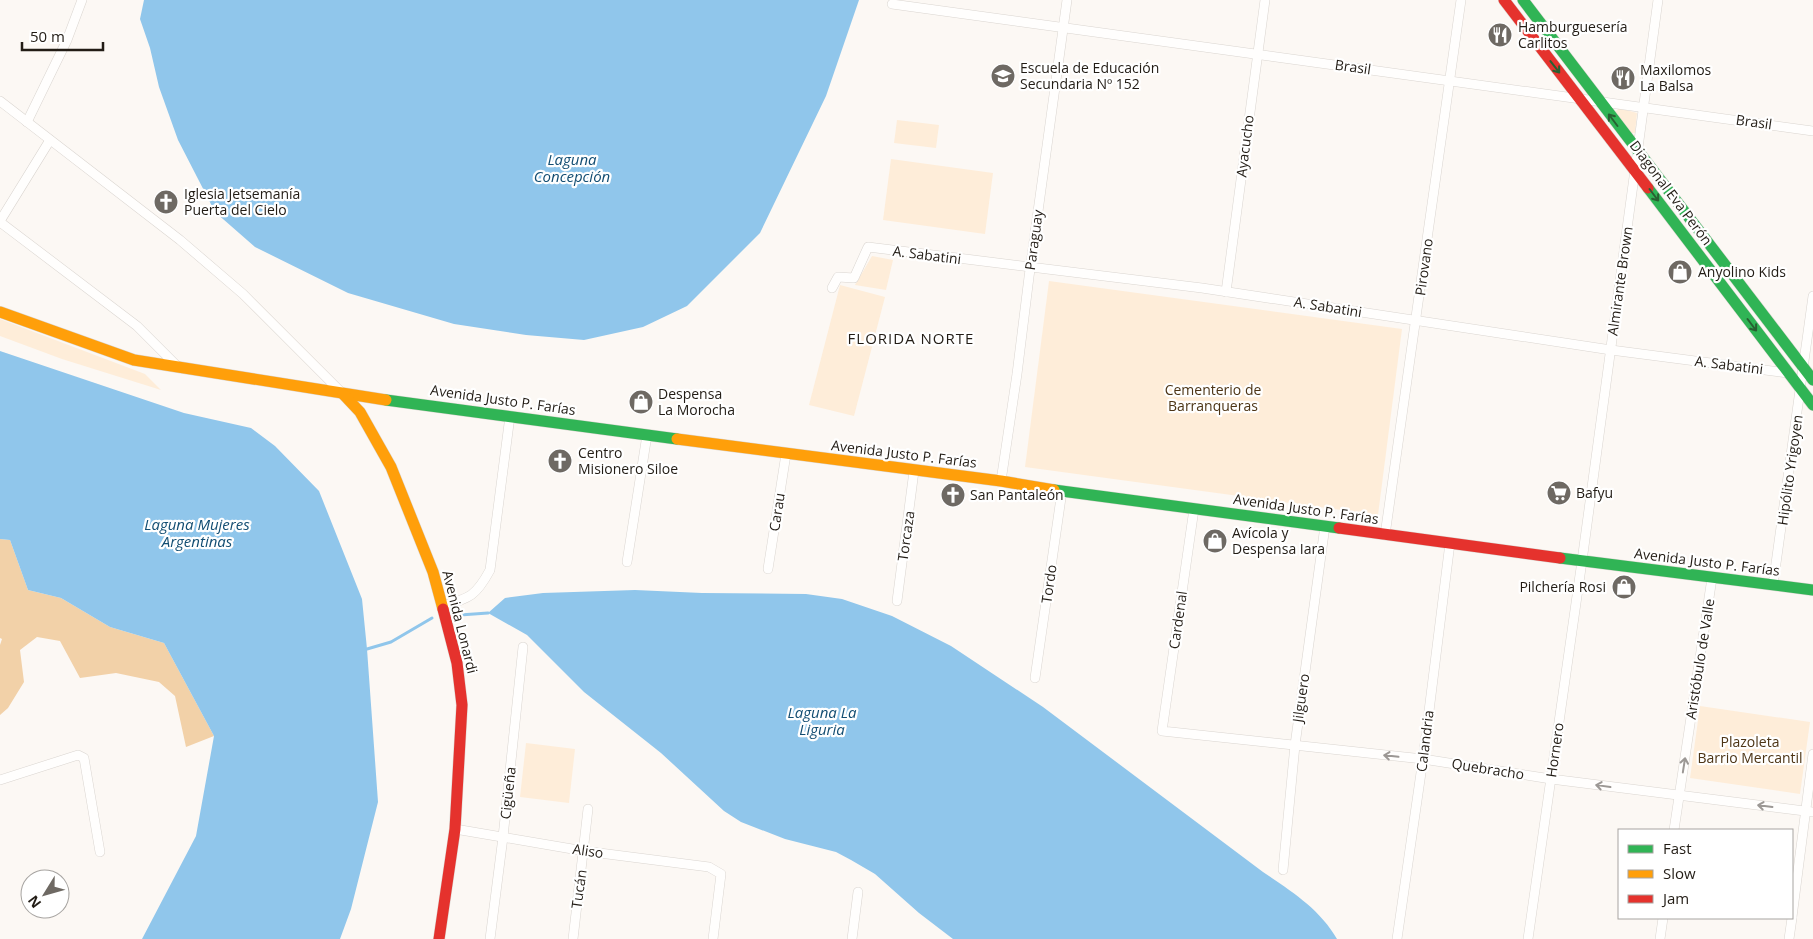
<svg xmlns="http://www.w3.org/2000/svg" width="1813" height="939" font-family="'Open Sans',sans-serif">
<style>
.green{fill:#feedd9}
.forest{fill:#f2d1a8}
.water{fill:#90c6eb}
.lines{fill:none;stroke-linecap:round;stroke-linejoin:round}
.stream{stroke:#90c6eb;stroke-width:3}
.street-casing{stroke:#dad5d0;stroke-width:10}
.fast-casing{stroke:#dad5d0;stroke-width:12}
.slow-casing{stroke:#dad5d0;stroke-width:12}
.jam-casing{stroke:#dad5d0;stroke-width:12}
.street{stroke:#fffefd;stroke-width:9}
.fast{stroke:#30b455;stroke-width:11}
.slow{stroke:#ff9f0a;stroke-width:11}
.jam{stroke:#e5322d;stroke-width:11}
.oneway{stroke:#286032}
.oneway2{stroke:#9c9895}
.labels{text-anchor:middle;stroke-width:4.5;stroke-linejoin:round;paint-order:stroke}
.poi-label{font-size:14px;fill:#221c15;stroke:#fff;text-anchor:start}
.street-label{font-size:14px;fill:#221c15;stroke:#fff}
.park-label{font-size:14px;fill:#4d3516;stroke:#fff}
.water-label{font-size:15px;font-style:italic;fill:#124d72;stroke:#fff}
.neighbourhood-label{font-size:15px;letter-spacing:1px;fill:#221c15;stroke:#fff}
</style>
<rect width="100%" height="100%" fill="#fcf8f4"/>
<g class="green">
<path d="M1619 108 1637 113 1635 133H1629L1614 113Z"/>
<path d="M897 120 939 125 936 148 894 143Z"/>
<path d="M891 159 993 173 985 234 883 220Z"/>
<path d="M872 256 893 260 886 290 855 285Z"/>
<path d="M1049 281 1402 329 1378 515 1025 467Z"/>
<path d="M840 285 885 297 854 416 809 405Z"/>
<path d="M0 319 145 374 161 390 62 359 0 336Z"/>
<path d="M1700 706 1810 722 1800 794 1690 778Z"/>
<path d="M526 743 575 749 569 803 520 797Z"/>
</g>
<path class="forest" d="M0 539 10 540 28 590 61 598 110 627 164 643 214 736 186 747 175 696 159 682 116 673 80 678 60 641 37 637 20 650 24 682 8 708 0 715V645L2 639 0 638Z"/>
<g class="water">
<path d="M144 0H859L826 96 760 233 687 306 643 327 584 340 526 335 454 324 348 293 255 247 215 212 178 140 159 87 150 48 140 19Z"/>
<path d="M0 351 184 413 251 428 275 446 319 491 362 599 367 649 378 802 351 909 340 939H142L196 836 214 736 164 643 110 627 61 598 28 590 10 540 0 539Z"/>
<path d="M635 590 702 593 806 594 842 599 892 616 951 646 1043 707 1263 872C1291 891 1320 909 1337 939H953L919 913 875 874 851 860 836 852 785 839 741 822 724 811 661 753 584 692 527 635 488 613 505 598 543 593Z"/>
</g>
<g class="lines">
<g class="stream">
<path d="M460 615 488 613"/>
<path d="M367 649 391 642 432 618"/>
</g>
<defs>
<g id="street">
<path d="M892 4 1813 131"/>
<path d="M0 101 180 240 243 294 343 394"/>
<path d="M27 122 67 40 82 0"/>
<path d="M0 221 50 140"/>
<path d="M0 222 137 326 178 367"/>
<path d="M832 288 838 277 854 278 868 247 1202 288 1611 350 1788 373"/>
<path d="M1226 292 1265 0"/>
<path d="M1001 481 1017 374 1029 277 1067 0"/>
<path d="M1194 509 1162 731 1423 759 1551 779 1813 812"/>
<path d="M1385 535 1461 0"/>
<path d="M627 562 647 435"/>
<path d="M768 569 786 454"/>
<path d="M1773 585 1813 296"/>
<path d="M897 601 914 471"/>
<path d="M443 606C470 598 476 596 490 570L510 416"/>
<path d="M1035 678 1062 491"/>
<path d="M0 780 78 755 84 758 100 852"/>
<path d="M455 829 584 851 709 867 721 874 713 939"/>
<path d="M1674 830 1712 578"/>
<path d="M1283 870 1295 745 1325 526"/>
<path d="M1792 917 1813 754"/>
<path d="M490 939 503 837 523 647"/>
<path d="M573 939 588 809"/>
<path d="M852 939 858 892"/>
<path d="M1397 939 1423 759 1450 543"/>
<path d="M1528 939 1582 561 1658 0"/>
<path d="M1660 939 1663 918"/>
<path d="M1789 939 1792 918"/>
</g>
<g id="fast">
<path d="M1523 0 1813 380"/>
<path d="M1648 188 1813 405"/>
<path d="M386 400 677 439"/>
<path d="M1054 490 1339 528"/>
<path d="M1560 558 1813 590"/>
</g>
<g id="slow">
<path d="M0 312 134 360 386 400"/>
<path d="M343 394 360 412 391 467 433 572 443 609"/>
<path d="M677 439 1001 481 1054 490"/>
</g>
<g id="jam">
<path d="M1504 0 1648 188"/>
<path d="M1339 528 1560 558"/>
<path d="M439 939 455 829 462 705 457 663 443 609"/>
</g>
</defs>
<use href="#street" class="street-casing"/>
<use href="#fast" class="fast-casing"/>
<use href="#slow" class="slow-casing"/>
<use href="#jam" class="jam-casing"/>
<use href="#street" class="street"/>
<use href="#fast" class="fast"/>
<use href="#slow" class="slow"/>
<use href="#jam" class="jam"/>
</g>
<defs><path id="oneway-shaft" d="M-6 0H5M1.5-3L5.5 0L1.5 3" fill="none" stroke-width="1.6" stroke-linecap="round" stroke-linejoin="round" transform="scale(1.25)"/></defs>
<g class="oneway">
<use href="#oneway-shaft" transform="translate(1555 67) rotate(52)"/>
<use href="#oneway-shaft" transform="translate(1613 120) rotate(-127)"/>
<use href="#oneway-shaft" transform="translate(1654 195) rotate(53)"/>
<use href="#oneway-shaft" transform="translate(1752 325) rotate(53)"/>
</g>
<g class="oneway2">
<use href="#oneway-shaft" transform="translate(1391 756) rotate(-174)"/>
<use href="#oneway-shaft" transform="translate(1684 765) rotate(-81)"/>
<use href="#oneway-shaft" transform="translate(1603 786) rotate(-172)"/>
<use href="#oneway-shaft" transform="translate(1765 806) rotate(-173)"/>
</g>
<defs>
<symbol id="restaurant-disc" viewBox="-11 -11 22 22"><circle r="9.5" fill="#6e6963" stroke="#fff"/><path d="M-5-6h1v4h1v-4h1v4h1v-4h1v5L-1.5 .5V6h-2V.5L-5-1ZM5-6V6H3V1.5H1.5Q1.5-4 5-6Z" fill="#fff"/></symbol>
<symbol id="school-disc" viewBox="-11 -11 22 22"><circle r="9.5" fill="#6e6963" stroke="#fff"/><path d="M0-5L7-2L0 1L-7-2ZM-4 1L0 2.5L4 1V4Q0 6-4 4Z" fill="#fff"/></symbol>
<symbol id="church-disc" viewBox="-11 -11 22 22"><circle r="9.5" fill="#6e6963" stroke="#fff"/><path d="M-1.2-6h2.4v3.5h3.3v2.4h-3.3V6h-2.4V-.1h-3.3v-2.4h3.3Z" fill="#fff"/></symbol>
<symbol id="shop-disc" viewBox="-11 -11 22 22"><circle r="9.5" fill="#6e6963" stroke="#fff"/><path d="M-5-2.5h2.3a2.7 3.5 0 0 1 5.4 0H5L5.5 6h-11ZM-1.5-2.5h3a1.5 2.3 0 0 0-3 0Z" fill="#fff"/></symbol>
<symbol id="supermarket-disc" viewBox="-11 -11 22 22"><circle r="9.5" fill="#6e6963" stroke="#fff"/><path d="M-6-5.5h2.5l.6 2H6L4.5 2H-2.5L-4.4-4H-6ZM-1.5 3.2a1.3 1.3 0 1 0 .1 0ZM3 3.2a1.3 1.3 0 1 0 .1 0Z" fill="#fff"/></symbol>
</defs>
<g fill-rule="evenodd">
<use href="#restaurant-disc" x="1486" y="21" width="28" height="28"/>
<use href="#school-disc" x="989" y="62" width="28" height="28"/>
<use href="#restaurant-disc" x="1609" y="64" width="28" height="28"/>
<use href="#church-disc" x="152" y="188" width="28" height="28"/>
<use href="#shop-disc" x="1666" y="258" width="28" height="28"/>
<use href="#shop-disc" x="627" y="388" width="28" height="28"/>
<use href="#church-disc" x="546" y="447" width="28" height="28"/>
<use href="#supermarket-disc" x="1545" y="479" width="28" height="28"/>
<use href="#church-disc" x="939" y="481" width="28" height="28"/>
<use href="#shop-disc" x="1201" y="527" width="28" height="28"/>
<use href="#shop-disc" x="1610" y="573" width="28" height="28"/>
</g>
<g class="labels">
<g class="poi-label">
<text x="1518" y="32">Hamburguesería<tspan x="1518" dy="16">Carlitos</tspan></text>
<text x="1020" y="73">Escuela de Educación<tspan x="1020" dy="16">Secundaria Nº 152</tspan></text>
<text x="1640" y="75">Maxilomos<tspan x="1640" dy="16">La Balsa</tspan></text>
<text x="184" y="199">Iglesia Jetsemanía<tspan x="184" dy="16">Puerta del Cielo</tspan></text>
<text x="1698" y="277">Anyolino Kids</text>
<text x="658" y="399">Despensa<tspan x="658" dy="16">La Morocha</tspan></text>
<text x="578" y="458">Centro<tspan x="578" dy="16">Misionero Siloe</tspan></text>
<text x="1576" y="498">Bafyu</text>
<text x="970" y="500">San Pantaleón</text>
<text x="1232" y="538">Avícola y<tspan x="1232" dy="16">Despensa Iara</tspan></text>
<text x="1606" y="592" text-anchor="end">Pilchería Rosi</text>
</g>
<g class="street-label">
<text transform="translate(1353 67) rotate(8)" y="5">Brasil</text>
<text transform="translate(1754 122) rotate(8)" y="5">Brasil</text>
<text transform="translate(1245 146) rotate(-83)" y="5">Ayacucho</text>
<text transform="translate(1671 193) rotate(53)" y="5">Diagonal Eva Perón</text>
<text transform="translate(1034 240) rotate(-82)" y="5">Paraguay</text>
<text transform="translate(927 255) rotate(7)" y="5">A. Sabatini</text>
<text transform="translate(1424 267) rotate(-82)" y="5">Pirovano</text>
<text transform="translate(1620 281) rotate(-82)" y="5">Almirante Brown</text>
<text transform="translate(1328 307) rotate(9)" y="5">A. Sabatini</text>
<text transform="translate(1729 365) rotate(7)" y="5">A. Sabatini</text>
<text transform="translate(503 400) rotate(8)" y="5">Avenida Justo P. Farías</text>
<text transform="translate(904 454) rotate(7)" y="5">Avenida Justo P. Farías</text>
<text transform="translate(1790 470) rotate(-82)" y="5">Hipólito Yrigoyen</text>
<text transform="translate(1306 509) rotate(8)" y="5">Avenida Justo P. Farías</text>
<text transform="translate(777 512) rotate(-81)" y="5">Carau</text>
<text transform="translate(906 536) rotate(-82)" y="5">Torcaza</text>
<text transform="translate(1707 562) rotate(7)" y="5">Avenida Justo P. Farías</text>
<text transform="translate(1049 584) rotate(-82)" y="5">Tordo</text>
<text transform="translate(1178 620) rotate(-82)" y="5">Cardenal</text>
<text transform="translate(460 622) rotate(76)" y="5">Avenida Lonardi</text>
<text transform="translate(1700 659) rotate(-81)" y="5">Aristóbulo de Valle</text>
<text transform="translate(1301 698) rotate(-82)" y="5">Jilguero</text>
<text transform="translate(1425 741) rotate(-83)" y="5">Calandria</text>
<text transform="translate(1555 750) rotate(-82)" y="5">Hornero</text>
<text transform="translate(1488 769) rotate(9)" y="5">Quebracho</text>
<text transform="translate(508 793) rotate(-84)" y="5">Cigüeña</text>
<text transform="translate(588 851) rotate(8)" y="5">Aliso</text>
<text transform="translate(579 889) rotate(-82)" y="5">Tucán</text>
</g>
<g class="park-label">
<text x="1213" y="395">Cementerio de<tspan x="1213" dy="16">Barranqueras</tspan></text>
<text x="1750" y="747">Plazoleta<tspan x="1750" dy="16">Barrio Mercantil</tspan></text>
</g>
<g class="water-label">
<text x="572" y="165">Laguna<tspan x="572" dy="17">Concepción</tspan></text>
<text x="197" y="530">Laguna Mujeres<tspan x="197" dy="17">Argentinas</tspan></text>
<text x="822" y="718">Laguna La<tspan x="822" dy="17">Liguria</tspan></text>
</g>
<g class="neighbourhood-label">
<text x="911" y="344">FLORIDA NORTE</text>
</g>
</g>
<rect x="1618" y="829" width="175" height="90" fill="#ffffff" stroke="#a7a4a1"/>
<rect x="1628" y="845" width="25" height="8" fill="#30b455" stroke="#a7a4a1"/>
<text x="1663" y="854" font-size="15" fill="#221c15">Fast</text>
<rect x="1628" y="870" width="25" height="8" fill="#ff9f0a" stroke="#a7a4a1"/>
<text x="1663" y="879" font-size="15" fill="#221c15">Slow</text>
<rect x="1628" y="895" width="25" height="8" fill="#e5322d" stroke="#a7a4a1"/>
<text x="1663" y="904" font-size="15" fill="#221c15">Jam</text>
<g transform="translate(45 894) rotate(233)"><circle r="24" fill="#ffffff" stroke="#a7a4a1"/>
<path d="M0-4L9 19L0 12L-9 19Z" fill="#6e6963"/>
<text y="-8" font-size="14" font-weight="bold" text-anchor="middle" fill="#221c15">N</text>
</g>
<path d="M22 42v8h81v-8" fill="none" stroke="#221c15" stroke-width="2.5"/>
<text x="30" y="42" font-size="15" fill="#221c15" stroke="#ffffff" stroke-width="4" paint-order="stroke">50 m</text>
</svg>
